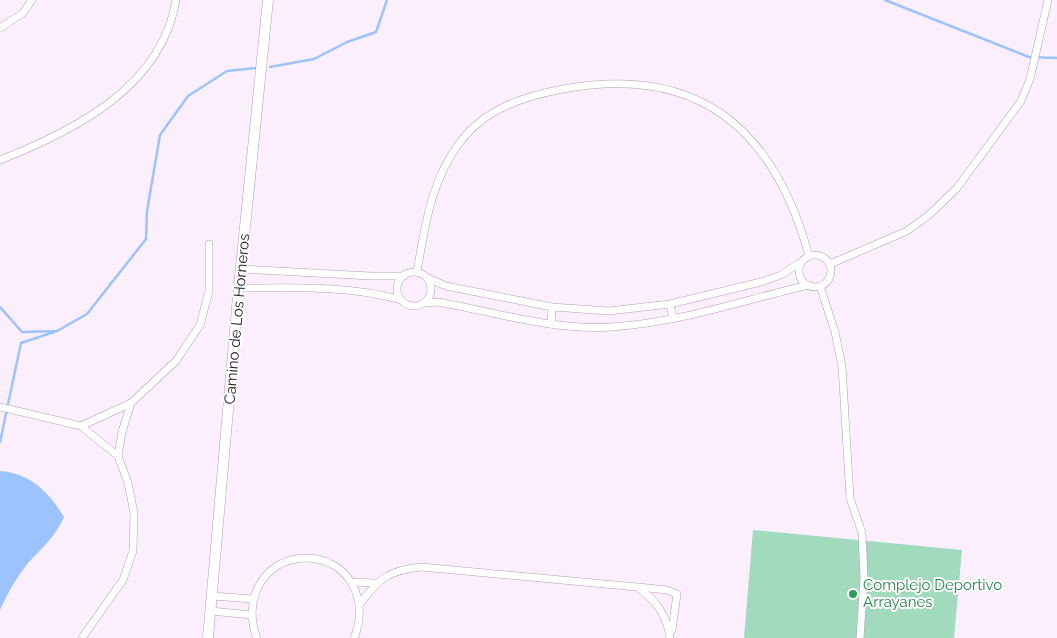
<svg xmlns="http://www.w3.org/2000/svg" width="1057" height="638" font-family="Raleway,sans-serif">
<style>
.park{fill:#a2dabe}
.water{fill:#9cc3fd}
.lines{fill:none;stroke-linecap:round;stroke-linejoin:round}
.stream{stroke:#9cc3fd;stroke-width:2.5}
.street-casing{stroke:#b19eb6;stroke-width:8}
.secondary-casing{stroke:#b19eb6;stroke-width:11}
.street{stroke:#fff;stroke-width:7}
.secondary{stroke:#fff;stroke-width:10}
.leisure-dot{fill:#2e9e5b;stroke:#fff;stroke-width:2}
.labels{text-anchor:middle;stroke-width:4;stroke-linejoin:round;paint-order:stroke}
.street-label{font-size:15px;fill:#261e28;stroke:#fff}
.leisure-label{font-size:15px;fill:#27864d;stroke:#fff;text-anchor:start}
</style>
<rect width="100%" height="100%" fill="#fbeffe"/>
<path class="park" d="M753 530 962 550 954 638H744Z"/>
<path class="water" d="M0 471C30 473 49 492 64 517 56 536 42 548 28 563 16 578 8 593 0 610Z"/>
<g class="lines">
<g class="stream">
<path d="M885 0 1029 57 1057 58"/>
<path d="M270 67 314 59 347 42 376 32 387 0"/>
<path d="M0 307 22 332 57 331 87 314 146 239 147 211 160 135 188 96 227 71 256 68"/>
<path d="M0 442 21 343 54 332"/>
</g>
<defs>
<g id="street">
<path d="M0 28 23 13 32 0"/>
<path d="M0 160C74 131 162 87 176 0"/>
<circle cx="815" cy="271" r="16"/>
<path d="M830 264 907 231 930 214 957 188 1021 101 1030 79 1048 0"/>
<path d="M241 269 371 276H404"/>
<circle cx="414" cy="289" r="17"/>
<path d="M417 272C425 226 431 179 461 141 485 109 525 96 563 89 698 64 774 128 809 256"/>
<path d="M428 278 446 286 552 307 609 311 670 304 761 282 781 275 801 262"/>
<path d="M820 286 835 332 842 366 850 498 862 533 864 578 860 638"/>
<path d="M239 288C292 288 350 285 401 300"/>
<path d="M425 303 438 302C495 312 554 331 611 327 679 323 743 300 809 285"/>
<path d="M670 304 673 319"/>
<path d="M551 324 552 307"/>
<path d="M0 407 81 426 118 456 128 483 134 513 133 551 123 580 82 638"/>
<path d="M81 426 131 403 176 361 200 325 209 291V244"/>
<path d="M118 456 122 432 131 403"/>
<path d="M351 582 376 583"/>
<path d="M638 587 667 590 677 594 672 630"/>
<path d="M212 596 253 599"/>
<path d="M360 604C378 579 389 570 421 567L637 587C656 600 667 615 670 638"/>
<path d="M211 611 251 615"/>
<path d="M257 638C242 601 263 558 306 558 349 558 370 601 354 638"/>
</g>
<path id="secondary" d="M208 638 238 296 268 0"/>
</defs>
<use href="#street" class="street-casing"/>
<use href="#secondary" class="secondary-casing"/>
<use href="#street" class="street"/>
<use href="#secondary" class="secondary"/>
</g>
<circle class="leisure-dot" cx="853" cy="594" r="5"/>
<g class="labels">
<g class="street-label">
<text transform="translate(237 319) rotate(-85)" y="5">Camino de Los Horneros</text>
</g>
<g class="leisure-label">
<text x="863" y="590">Complejo Deportivo<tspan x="863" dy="17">Arrayanes</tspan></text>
</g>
</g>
</svg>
